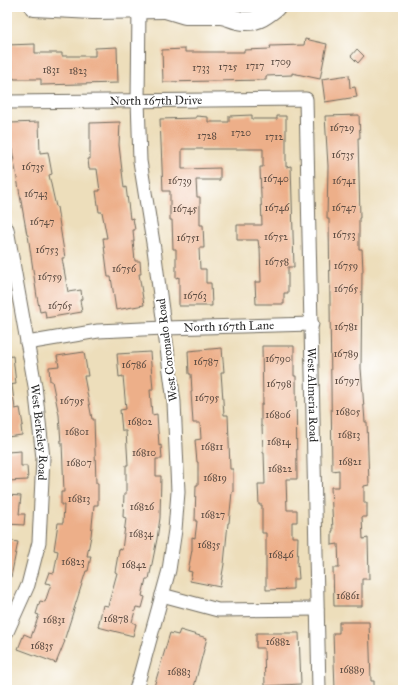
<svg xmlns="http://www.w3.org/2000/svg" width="410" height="697" font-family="'IM FELL Great Primer',serif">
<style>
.building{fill:#edaf89}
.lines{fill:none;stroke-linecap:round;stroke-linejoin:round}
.street-casing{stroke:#6f6a5d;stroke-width:15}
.secondary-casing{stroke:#6f6a5d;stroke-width:20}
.street{stroke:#fff;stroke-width:13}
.secondary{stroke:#fff;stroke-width:18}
.labels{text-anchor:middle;stroke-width:4;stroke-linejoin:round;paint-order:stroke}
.number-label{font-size:10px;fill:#5c4c42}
.street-label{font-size:12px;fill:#2b2b2b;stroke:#fff}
</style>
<rect width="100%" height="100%" fill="#fff"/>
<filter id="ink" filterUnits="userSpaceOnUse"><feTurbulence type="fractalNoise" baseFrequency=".025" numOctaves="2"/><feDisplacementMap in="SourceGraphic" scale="8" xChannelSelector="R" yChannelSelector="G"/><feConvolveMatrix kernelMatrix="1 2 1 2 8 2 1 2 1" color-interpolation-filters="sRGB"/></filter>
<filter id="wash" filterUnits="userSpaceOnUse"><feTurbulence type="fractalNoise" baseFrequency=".012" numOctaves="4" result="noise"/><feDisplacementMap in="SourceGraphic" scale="16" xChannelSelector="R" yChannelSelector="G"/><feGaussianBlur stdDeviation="0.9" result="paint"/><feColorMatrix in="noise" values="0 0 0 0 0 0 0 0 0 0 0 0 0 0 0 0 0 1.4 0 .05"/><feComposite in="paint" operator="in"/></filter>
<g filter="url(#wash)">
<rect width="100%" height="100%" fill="#eddebb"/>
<g id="blocks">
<g class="building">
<path d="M305 39 327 44 320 79 292 73V75L266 76V80L163 82 162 50 185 49V52H244V50L271 49 270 46 304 45Z"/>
<path d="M35 44V53H62V56H95V48L117 47 118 83 41 85V79H14V78H7V45Z"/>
<path d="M357 49 364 56 358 63 351 56Z"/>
<path d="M349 75 350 88 355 87 357 97 325 102 322 79Z"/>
<path d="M252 115V119H277V116H286V167L291 166 294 267H288V293H284V304H256L255 282H261L260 247H259L258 240H237V225H262L260 167H263V149H182V169L220 168V180H196L197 197H200V225H203L204 248H199L200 269H206V283H211L212 306H179V277L176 278V249H173L172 220H170V191H163L160 119 196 118V116L208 117V122H229V116Z"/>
<path d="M359 115 360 138H358L360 218H359V249H362L363 272H362L361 368 365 422H367L369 485 364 486V503H367V517H362L363 539 368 538 369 579H362V606H334L333 568H339L338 544 332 545V531H333L331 487H339V470L332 471 329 219H327L328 166 325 116Z"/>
<path d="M39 122 40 153 48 152 52 174 49 175 56 207H57L65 258H62L68 292 81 290 82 299 80 300 82 312 46 318 45 311 40 312 37 297 28 235H27L11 144 10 123Z"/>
<path d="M120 122 119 145 124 188 126 187 130 219 133 218 135 230H133L134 241H133L135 261H140L141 274H139L144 305 116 310 111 277H108L103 238H107L102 212H99L96 191H100L97 169H89L88 159H90V123Z"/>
<path d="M262 346H294V376H296L297 479H286L287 510H297V522H292V537H298L297 567 298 566 299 579H293V589L266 590V533H262V505H259L258 484H265L264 453H263L262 426H261V404H263Z"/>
<path d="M222 348 224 372H221L224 415H228L230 469H233V492H232L229 523H228L224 564 220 587 190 581 192 572 188 571 192 550V537L195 538 197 521H195L196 485H198V462H197L195 440 201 439 200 423H193L191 392H192L191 374H189L188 351Z"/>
<path d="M84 352 88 376H84L92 419H94L96 483H98V505H94L91 536 87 556H91L88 571H86L64 641H65L56 663 18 649 24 634 31 637 39 615 36 614 40 601 45 602 51 584 45 583 49 572 54 573 58 551 54 550 58 523H63L64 505H61V492H64L62 443H61L59 415 52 381H50L49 367 59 366 57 356Z"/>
<path d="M150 352 153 390H150L152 415 157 414 159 446 161 445 162 459H156V476H161L160 518 157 539 149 579H146L142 596 145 597 142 608 136 607 132 622 136 624 133 636 98 627 103 605 108 606 117 573 115 572 119 549 122 550 126 518 123 517 124 494H126V465H128L126 431H122L120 410 126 409 123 376 119 377 117 354Z"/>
<path d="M13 356 16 384 7 385V357Z"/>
<path d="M7 385H12L15 409 20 408 23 425 21 426 22 435 7 437Z"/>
<path d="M21 451V466H27L28 480 7 481V452Z"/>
<path d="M7 495 21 496 19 514H25L24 525 7 524Z"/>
<path d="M7 540 18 542 11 577H7Z"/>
<path d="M339 622H369L371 681H374V690H335L333 633H339Z"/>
<path d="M180 630 207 638 194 687H191V690H153L170 633 178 635Z"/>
<path d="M256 633H299L301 684 265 686 264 648H256Z"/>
</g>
</g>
</g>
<g filter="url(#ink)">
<use href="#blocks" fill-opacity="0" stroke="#6f6a5d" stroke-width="1"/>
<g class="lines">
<defs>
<g id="street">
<path id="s1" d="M7 102 306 99 319 690"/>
<path id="s2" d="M7 229 35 386 43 458 39 542 28 585 7 632"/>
<path id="s3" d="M27 343 98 331 165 328 312 324"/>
<path d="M162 595 218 610 317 609"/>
<path d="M136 690 169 570 175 530 178 492 174 402 154 249 140 161 138 100 139 7"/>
</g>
<g id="secondary">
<path d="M34 7 93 10 165 9 170 7"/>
<path d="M165 9 185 15H220C226 15 232 19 238 20 254 24 264 17 276 7"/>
</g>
</defs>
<use href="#street" class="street-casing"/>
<use href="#secondary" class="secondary-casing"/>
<use href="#street" class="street"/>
<use href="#secondary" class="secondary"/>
</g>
</g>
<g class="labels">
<g class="number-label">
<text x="281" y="65">1709</text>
<text x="255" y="69">1717</text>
<text x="228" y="70">1725</text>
<text x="201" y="71">1733</text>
<text x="51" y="73">1831</text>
<text x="78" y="74">1823</text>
<text x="342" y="131">16729</text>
<text x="241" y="136">1720</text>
<text x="207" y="139">1728</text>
<text x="274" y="140">1712</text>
<text x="343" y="158">16735</text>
<text x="33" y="170">16735</text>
<text x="276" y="182">16740</text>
<text x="180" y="184">16739</text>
<text x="344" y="184">16741</text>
<text x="36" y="197">16743</text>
<text x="277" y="211">16746</text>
<text x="344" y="211">16747</text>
<text x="185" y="212">16745</text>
<text x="42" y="225">16747</text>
<text x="344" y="238">16753</text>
<text x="276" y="240">16752</text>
<text x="188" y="241">16751</text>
<text x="47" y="253">16753</text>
<text x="277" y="265">16758</text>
<text x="346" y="269">16759</text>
<text x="124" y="272">16756</text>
<text x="50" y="280">16759</text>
<text x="346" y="292">16765</text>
<text x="195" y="299">16763</text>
<text x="60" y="309">16765</text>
<text x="346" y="330">16781</text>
<text x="346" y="357">16789</text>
<text x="278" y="362">16790</text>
<text x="206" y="365">16787</text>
<text x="134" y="368">16786</text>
<text x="347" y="384">16797</text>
<text x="279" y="387">16798</text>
<text x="207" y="401">16795</text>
<text x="72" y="404">16795</text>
<text x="348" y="415">16805</text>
<text x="278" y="418">16806</text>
<text x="140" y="425">16802</text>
<text x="77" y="435">16801</text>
<text x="349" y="438">16813</text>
<text x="279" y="445">16814</text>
<text x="212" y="450">16811</text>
<text x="144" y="456">16810</text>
<text x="350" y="465">16821</text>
<text x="79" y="466">16807</text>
<text x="280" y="472">16822</text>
<text x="215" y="481">16819</text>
<text x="79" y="502">16813</text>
<text x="142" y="510">16826</text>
<text x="213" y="518">16827</text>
<text x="141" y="537">16834</text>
<text x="209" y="548">16835</text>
<text x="281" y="558">16846</text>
<text x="73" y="565">16823</text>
<text x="134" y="568">16842</text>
<text x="348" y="599">16861</text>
<text x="116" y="622">16878</text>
<text x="54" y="623">16831</text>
<text x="278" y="645">16882</text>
<text x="42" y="649">16835</text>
<text x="352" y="673">16889</text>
<text x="179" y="675">16883</text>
</g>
<g class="street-label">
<text dy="4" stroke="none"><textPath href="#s1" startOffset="149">North 167th Drive</textPath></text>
<text dy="4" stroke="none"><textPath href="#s3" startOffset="203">North 167th Lane</textPath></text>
<text transform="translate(167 350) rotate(-97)" y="4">West Coronado Road</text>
<text dy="4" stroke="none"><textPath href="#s1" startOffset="595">West Almeria Road</textPath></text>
<text dy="4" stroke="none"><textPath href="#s2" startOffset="206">West Berkeley Road</textPath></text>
</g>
</g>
<rect width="410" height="697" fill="none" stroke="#fff" stroke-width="24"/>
</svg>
